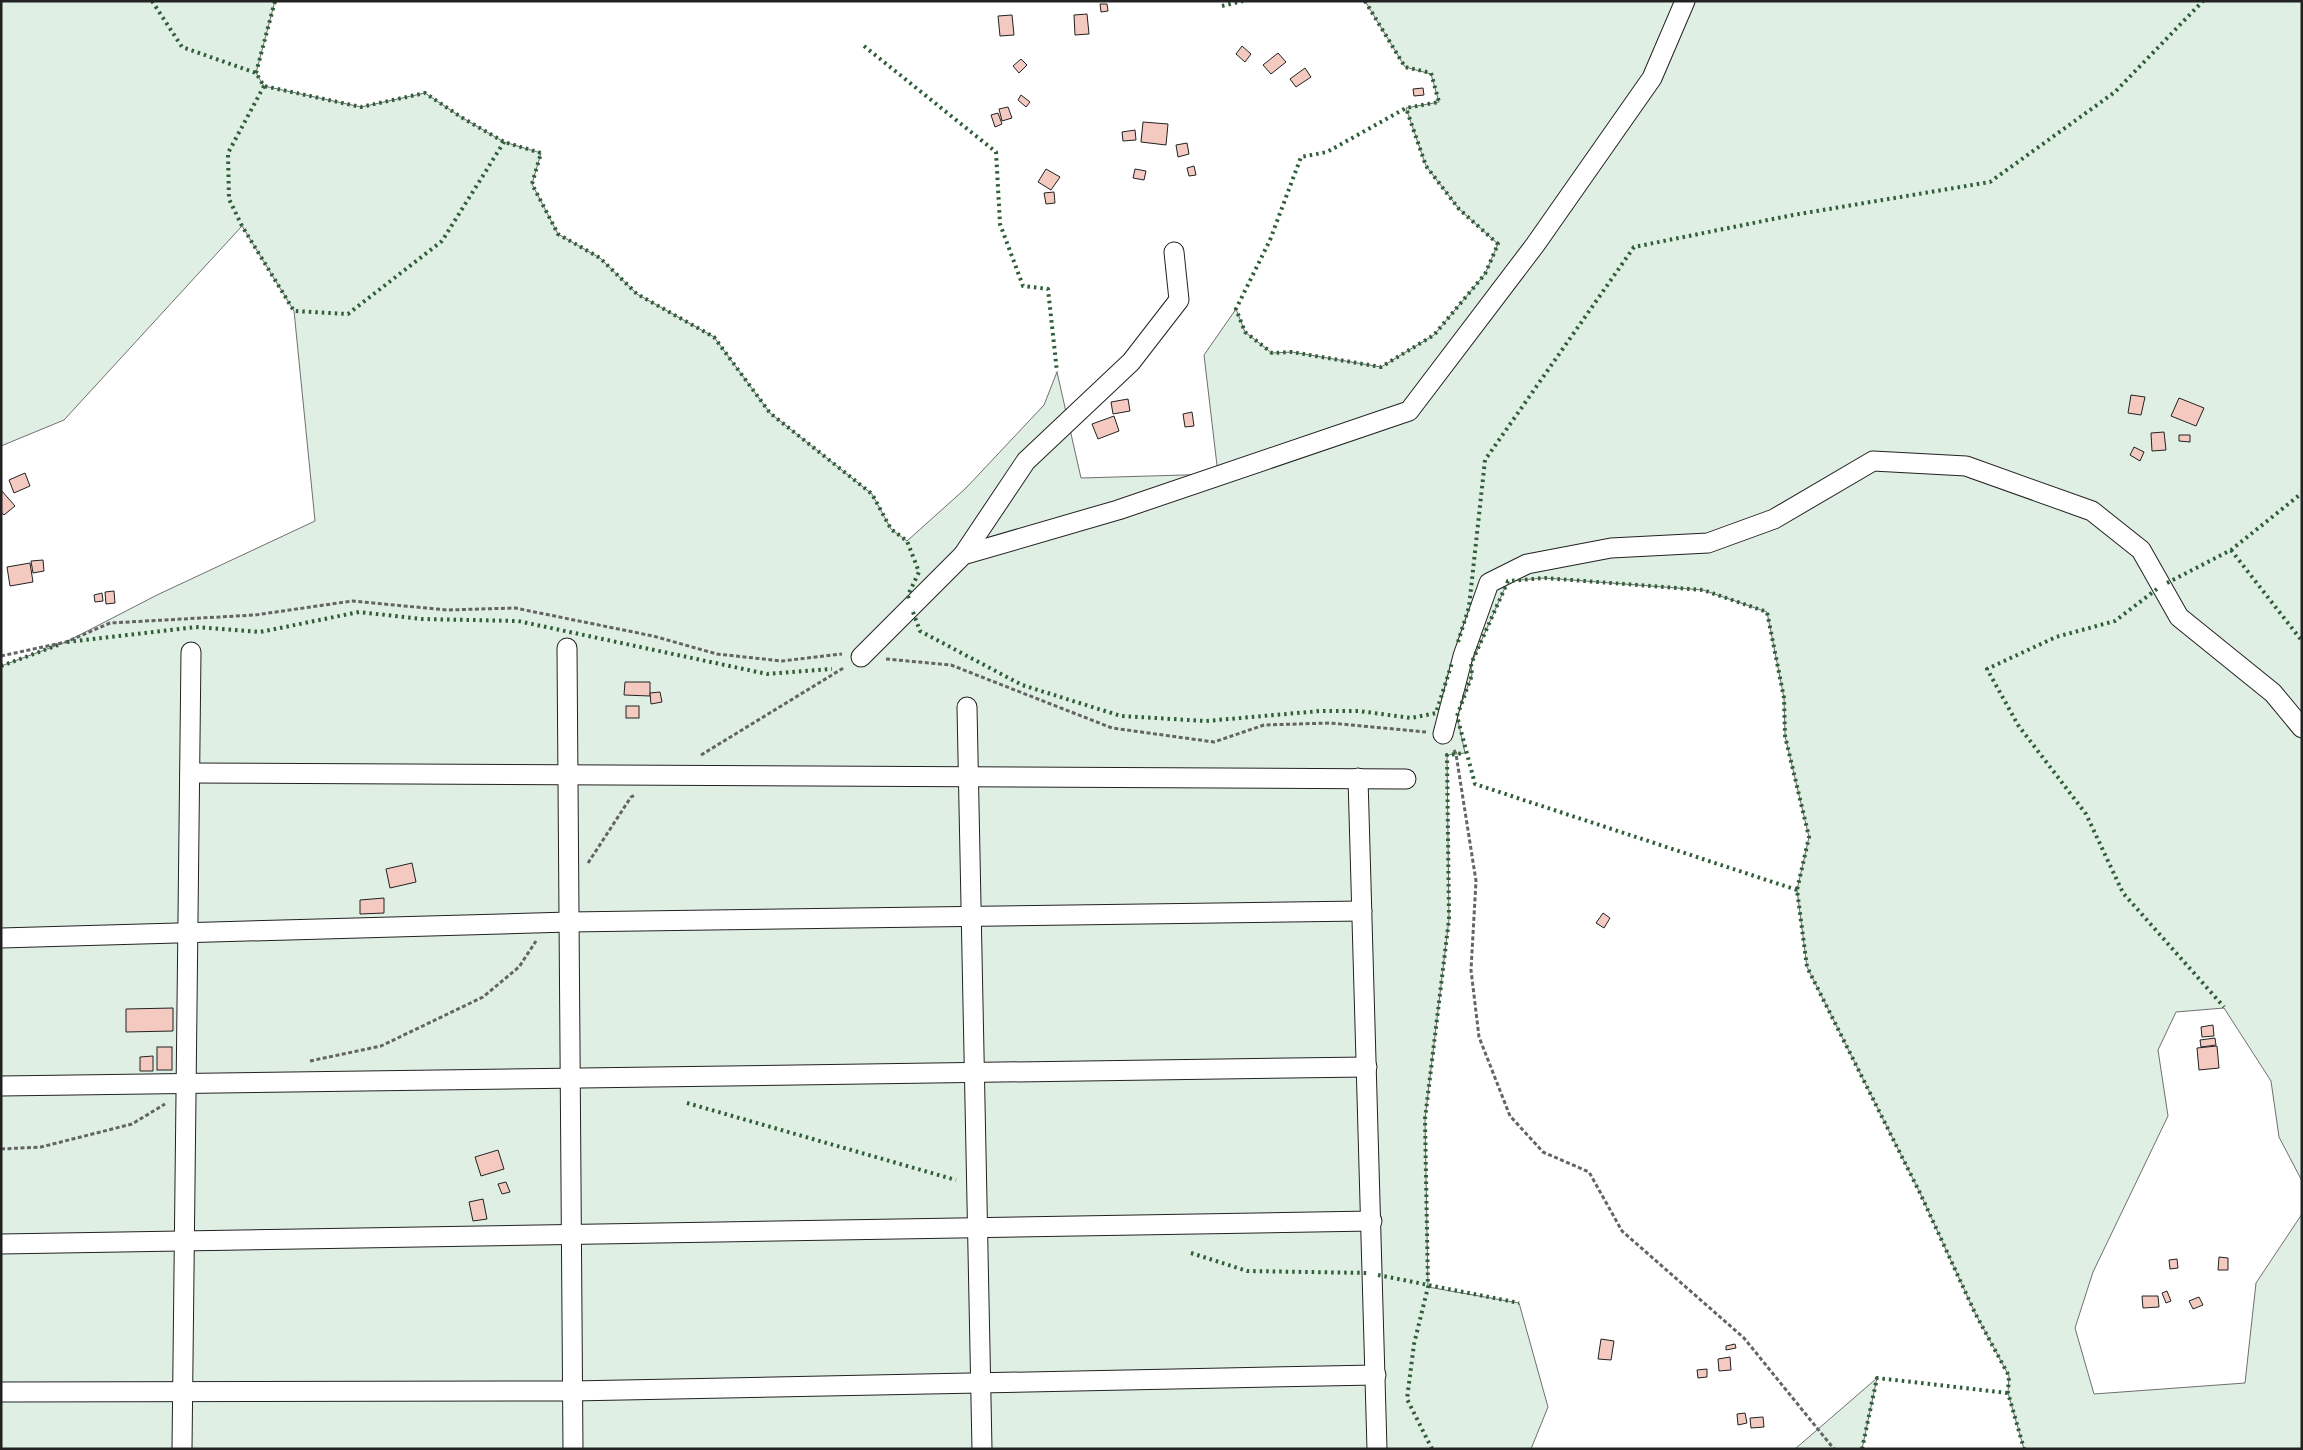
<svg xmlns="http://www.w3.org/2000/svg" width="2303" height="1450" font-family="Overpass,sans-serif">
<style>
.green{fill:#e0efe3;stroke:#6f6f6f}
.building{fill:#f3c9c0;stroke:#222}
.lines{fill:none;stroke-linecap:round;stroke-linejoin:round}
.minor-casing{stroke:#222;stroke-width:21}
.path{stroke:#646464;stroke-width:3;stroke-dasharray:4 2.5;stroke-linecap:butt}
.minor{stroke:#fff;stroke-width:19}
.hedge{stroke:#2f5e38;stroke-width:4;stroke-dasharray:2.5 4;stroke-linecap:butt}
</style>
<rect width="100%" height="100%" fill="#fff"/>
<g class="green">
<path d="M1 1H275L256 73 264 86 361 107 425 93 461 117 504 142 541 153 532 184 558 234 600 258 637 294 714 337 770 413 872 494 891 529 907 541 966 488 1044 405 1057 372 1081 478 1218 474 1204 355 1236 309 1245 332 1272 353 1292 352 1381 367 1434 335 1485 274 1498 244 1459 209 1426 166 1406 108 1439 102 1431 74 1405 67 1365 1H2302V1181L2279 1137 2271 1081 2224 1008 2176 1012 2158 1050 2168 1116 2093 1272 2075 1328 2094 1394 2245 1383 2256 1283 2302 1214V1449H2024L2008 1393 2009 1376 1975 1313 1920 1193 1807 967 1797 890 1809 837 1785 736 1784 698 1767 612 1703 590 1545 578 1508 581 1471 664 1472 675 1457 716 1465 753 1447 755 1449 919 1425 1119 1428 1287 1519 1303 1548 1407 1531 1449H1V666L66 642 157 595 315 521 294 311 242 226 64 420 1 446Z"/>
<path d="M1877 1378 1862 1449H1795Z"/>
</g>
<g class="building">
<path d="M1100 4H1107L1108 11 1101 12Z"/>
<path d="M1087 14 1089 34 1075 35 1074 15Z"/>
<path d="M1012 15 1014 35 1000 36 998 16Z"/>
<path d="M1242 46 1251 54 1245 62 1236 54Z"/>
<path d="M1278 53 1286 62 1271 74 1263 65Z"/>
<path d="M1021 59 1027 65 1019 73 1013 66Z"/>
<path d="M1305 68 1311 77 1296 87 1290 79Z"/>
<path d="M1423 88 1424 95 1414 96 1413 89Z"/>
<path d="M1021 95 1030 102 1026 107 1018 100Z"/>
<path d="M1008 107 1012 118 1002 121 999 109Z"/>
<path d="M998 113 1002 124 995 127 991 115Z"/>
<path d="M1143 122 1168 124 1166 145 1141 142Z"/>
<path d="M1135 130 1136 140 1123 141 1122 132Z"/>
<path d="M1187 143 1189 154 1178 157 1176 145Z"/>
<path d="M1194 166 1196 175 1189 176 1187 168Z"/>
<path d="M1046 169 1060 177 1051 190 1038 182Z"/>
<path d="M1135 169 1146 171 1144 180 1133 178Z"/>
<path d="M1054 192 1055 203 1046 204 1044 193Z"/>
<path d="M2131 395 2145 397 2141 415 2128 413Z"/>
<path d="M2179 398 2204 408 2196 426 2171 416Z"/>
<path d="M1128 399 1130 411 1113 414 1111 402Z"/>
<path d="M1192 412 1194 426 1185 427 1183 414Z"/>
<path d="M1114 416 1119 431 1098 439 1092 424Z"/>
<path d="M2164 432 2166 450 2152 451 2151 433Z"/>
<path d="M2179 435H2190V442L2179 441Z"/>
<path d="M2134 447 2144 452 2140 461 2130 455Z"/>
<path d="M25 473 30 486 14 493 9 480Z"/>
<path d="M1 490 15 506 4 515 1 512Z"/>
<path d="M43 560 44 571 33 573 31 561Z"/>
<path d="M30 563 33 582 10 586 7 567Z"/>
<path d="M114 591 115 603 106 604 105 592Z"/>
<path d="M102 593 103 601 95 602 94 595Z"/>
<path d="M625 682H650V696L624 695Z"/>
<path d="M660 692 662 702 651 704 650 693Z"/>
<rect x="626" y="706" width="13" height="12"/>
<path d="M412 863 416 882 390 888 386 869Z"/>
<path d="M384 898V913L360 914V900Z"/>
<path d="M1603 913 1610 918 1604 928 1596 923Z"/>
<path d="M173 1008V1031L126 1032V1009Z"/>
<path d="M2213 1025 2214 1036 2202 1037 2201 1027Z"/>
<path d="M2215 1038 2216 1045 2201 1047 2200 1040Z"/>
<path d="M2217 1046 2219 1068 2199 1070 2197 1048Z"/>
<rect x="157" y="1047" width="15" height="23"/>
<path d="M153 1056V1071H140V1057Z"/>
<path d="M498 1150 504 1169 481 1176 475 1157Z"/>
<path d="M506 1182 510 1192 502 1194 498 1184Z"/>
<path d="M483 1199 487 1219 473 1221 469 1202Z"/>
<path d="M2219 1257 2228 1258V1270H2218Z"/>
<path d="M2177 1259 2178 1268 2170 1269 2169 1260Z"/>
<path d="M2167 1291 2171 1301 2166 1303 2162 1293Z"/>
<path d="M2142 1296H2158L2159 1307 2143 1308Z"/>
<path d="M2199 1297 2203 1305 2193 1309 2189 1301Z"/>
<path d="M1601 1339 1614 1341 1611 1360 1598 1359Z"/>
<path d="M1735 1344 1736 1348 1726 1350V1346Z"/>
<path d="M1730 1357 1731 1370 1719 1371 1718 1359Z"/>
<path d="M1707 1369V1377L1698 1378 1697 1370Z"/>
<path d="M1745 1413 1747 1423 1738 1425 1737 1414Z"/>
<path d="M1763 1417 1764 1427 1751 1428 1750 1418Z"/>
</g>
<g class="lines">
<defs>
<g id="minor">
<path d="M963 555 1026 461 1131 362 1179 300 1174 252"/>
<path d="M567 648 573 1449"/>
<path d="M861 657 963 555 1118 510 1409 411 1535 245 1652 78 1685 1"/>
<path d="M967 707 982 1449"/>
<path d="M1443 734 1463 656 1489 583 1527 564 1611 548 1708 543 1774 519 1873 461 1966 466 2092 511 2141 550 2179 617 2273 693 2302 728"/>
<path d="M190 773 1406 779"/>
<path d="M1358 778 1377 1449"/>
<path d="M1 938 569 922 1362 911"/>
<path d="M1 1086 1367 1067"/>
<path d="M1 1244 1372 1221"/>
<path d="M1 1392 572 1391 1376 1375"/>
<path d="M182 1449 191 652"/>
</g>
</defs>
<use href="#minor" class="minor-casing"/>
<g class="path">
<path d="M1 656 66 642 110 623 255 615 352 601 447 610 515 608 653 636 717 654 782 661 842 654"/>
<path d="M886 659 951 665 1112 728 1214 742 1264 725 1330 723 1426 732"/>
<path d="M1454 750 1456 754 1476 881 1471 970 1479 1037 1510 1116 1543 1152 1589 1172 1622 1231 1744 1338 1834 1449"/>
<path d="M701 755 845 667"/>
<path d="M588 863 631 797 635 795"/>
<path d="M310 1061 381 1046 483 997 519 967 536 941"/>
<path d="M1 1149 41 1147 132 1124 165 1104"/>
</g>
<use href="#minor" class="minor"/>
<g class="hedge">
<path d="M152 1 182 47 256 73 264 86 361 107 425 93 461 117 504 142 541 153 532 184 558 234 600 258 637 294 714 337 770 413 872 494 891 529 907 541 919 572 908 595 909 601"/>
<path d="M1365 1 1405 67 1431 73 1439 102 1406 108 1327 152 1301 157 1270 240 1236 309 1245 332 1272 353 1292 352 1381 367 1434 335 1485 274 1498 244 1459 209 1426 166 1406 108"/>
<path d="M1222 6 1243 1"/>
<path d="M864 46 996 152 1000 224 1023 286 1048 289 1057 372"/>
<path d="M256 73 275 1"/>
<path d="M264 86 228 153 229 199 242 226 294 311 348 314 442 241 504 142"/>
<path d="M2231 550 2302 641"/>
<path d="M2167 583 2231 550 2302 493"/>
<path d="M2157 589 2115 621 2056 637 1987 669 2018 725 2086 814 2123 893 2224 1007"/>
<path d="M913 612 920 631 1022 685 1121 716 1206 721 1320 711H1359L1411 718 1436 713 1452 663"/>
<path d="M67 642 196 627 260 632 359 612 422 619 518 621 767 674 832 669"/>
<path d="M1458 642 1469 607 1485 460 1634 247 1793 215 1990 182 2115 92 2203 1"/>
<path d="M1 666 58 645"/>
<path d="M1797 890 1475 784 1457 716 1472 675 1471 664 1508 581 1545 578 1703 590 1767 612 1784 698 1785 736 1809 837 1797 890 1807 967 1920 1193 1975 1313 2009 1376 2008 1393 2024 1449"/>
<path d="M687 1103 956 1180"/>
<path d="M1191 1253 1247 1271 1369 1273"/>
<path d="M1378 1275 1519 1303"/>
<path d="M1432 1449 1407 1399 1414 1344 1428 1287 1425 1119 1449 919 1447 755 1465 753"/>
<path d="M1862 1449 1877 1378 2008 1393"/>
</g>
</g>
<rect width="2303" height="1450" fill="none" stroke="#222222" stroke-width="5"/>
</svg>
